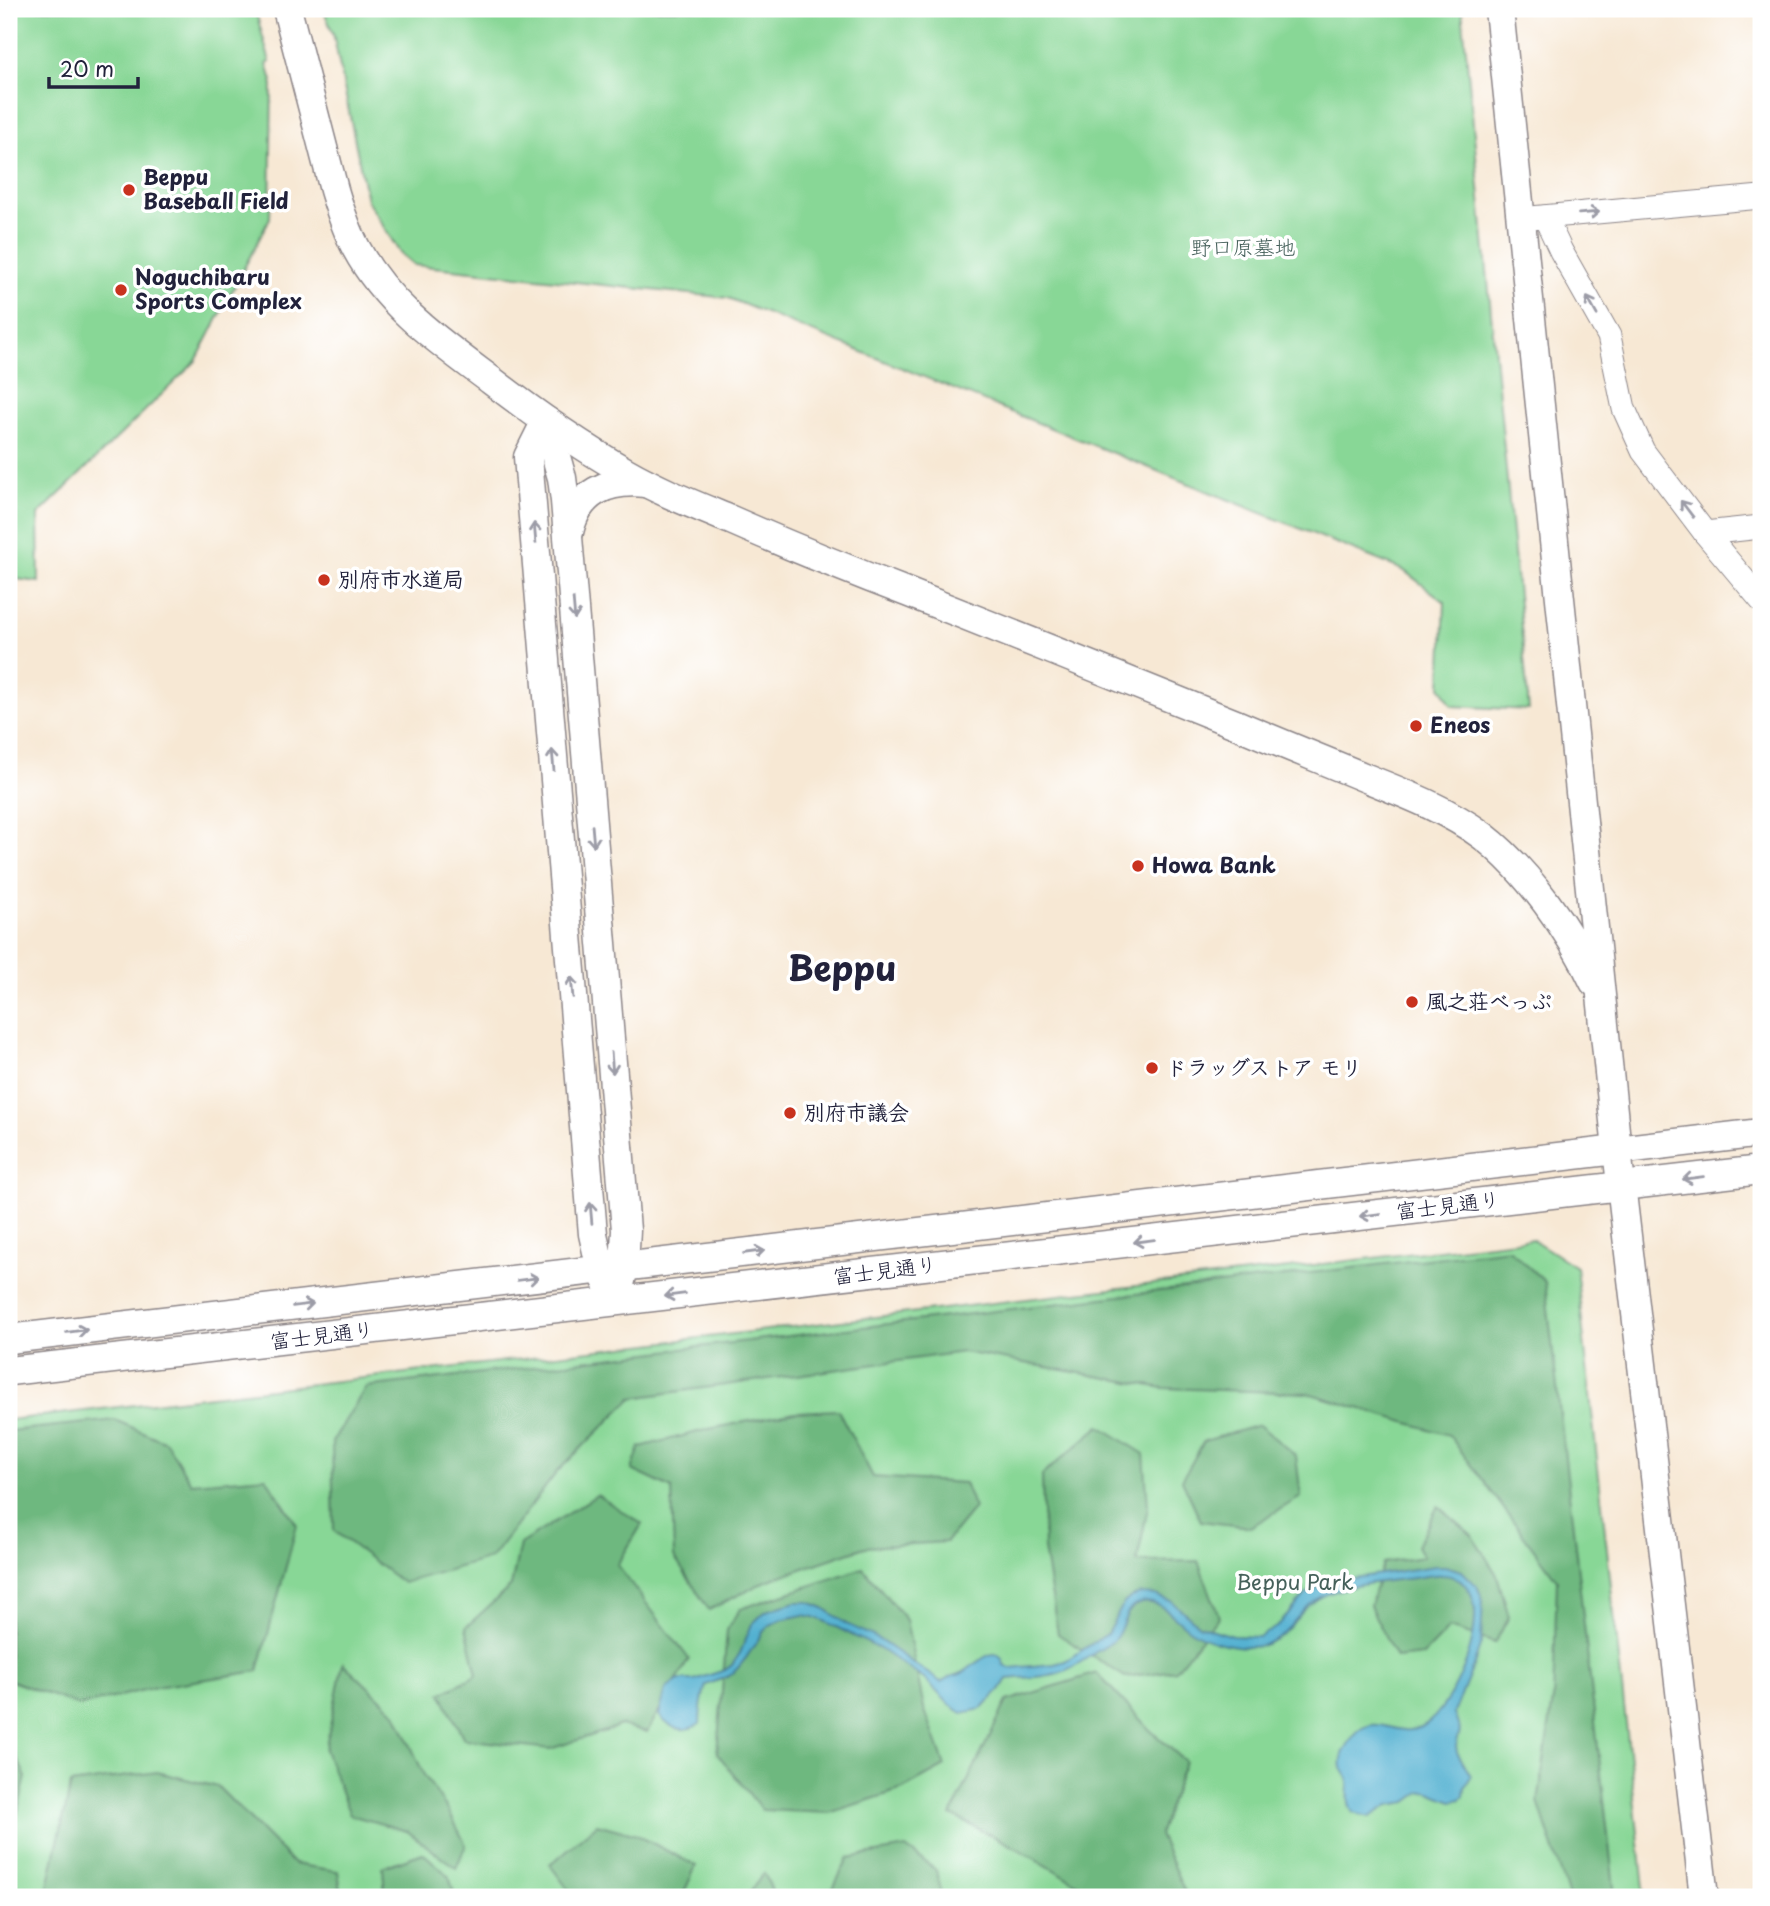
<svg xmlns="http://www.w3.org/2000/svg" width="1770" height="1906" font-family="'Playpen Sans','Klee One',sans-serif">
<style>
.green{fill:#88d796;stroke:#557c68;stroke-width:2}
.forest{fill:#6eb87f;stroke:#486d5d;stroke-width:2}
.water{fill:#52b1d1;stroke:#3a6a86;stroke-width:2}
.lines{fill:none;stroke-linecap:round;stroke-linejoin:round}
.minor-casing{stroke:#8c8588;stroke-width:25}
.tertiary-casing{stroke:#8c8588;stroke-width:31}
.minor{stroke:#fff;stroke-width:23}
.tertiary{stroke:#fff;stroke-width:28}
.oneway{stroke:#9c9ca7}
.poi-dot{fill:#c8321e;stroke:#fff;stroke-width:2.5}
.labels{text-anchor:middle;stroke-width:7;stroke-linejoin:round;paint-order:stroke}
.poi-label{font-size:21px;font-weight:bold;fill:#22223b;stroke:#fff;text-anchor:start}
.park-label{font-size:21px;fill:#46615b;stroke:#fff}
.street-label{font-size:21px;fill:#22223b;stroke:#fff}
.town-label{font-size:35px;font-weight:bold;fill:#22223b;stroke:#fff}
</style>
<rect width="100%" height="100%" fill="#fff"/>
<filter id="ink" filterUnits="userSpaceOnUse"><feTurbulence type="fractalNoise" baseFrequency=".0143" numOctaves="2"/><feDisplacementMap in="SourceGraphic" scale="14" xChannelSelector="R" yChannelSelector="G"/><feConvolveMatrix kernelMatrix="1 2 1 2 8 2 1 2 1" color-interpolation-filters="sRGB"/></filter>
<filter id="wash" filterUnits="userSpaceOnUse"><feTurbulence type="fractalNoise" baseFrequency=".00686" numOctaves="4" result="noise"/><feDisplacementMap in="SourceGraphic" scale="28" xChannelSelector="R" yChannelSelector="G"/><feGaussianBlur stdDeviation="1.57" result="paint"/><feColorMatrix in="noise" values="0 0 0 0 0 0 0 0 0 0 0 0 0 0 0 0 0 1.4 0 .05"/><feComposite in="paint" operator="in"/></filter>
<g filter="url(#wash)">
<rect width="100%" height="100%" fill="#f7e8d4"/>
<g class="green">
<path d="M9 9H255L270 62 267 64 272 81 270 218 196 361 38 515 39 582 9 578Z"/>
<path d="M323 9H1462L1529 710 1452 706 1441 687 1445 602 1403 570 728 298 414 265 400 253 367 200 333 33Z"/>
<path d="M1532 1239 1576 1267 1645 1897H9V1420Z"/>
</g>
<g class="forest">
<path d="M1509 1249 1545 1282 1615 1897H1569L1538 1802 1553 1700 1557 1580 1449 1435 1308 1393 1163 1388 963 1352 632 1398 557 1472 491 1558 403 1583 334 1531 332 1442 366 1387Z"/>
<path d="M838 1410 873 1477 964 1483 974 1508 946 1542 865 1547 766 1581 709 1610 674 1557 672 1489 632 1470 640 1447 709 1429 795 1412Z"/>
<path d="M115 1420 166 1442 191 1483 266 1477 297 1525 258 1671 156 1687 80 1706 9 1680V1431Z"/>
<path d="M1259 1425 1296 1456 1301 1497 1250 1527 1201 1521 1182 1480 1204 1441Z"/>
<path d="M1100 1426 1144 1454 1148 1507 1137 1562 1198 1561 1219 1616 1176 1670 1125 1677 1058 1634 1044 1549 1042 1475Z"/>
<path d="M597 1495 642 1524 617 1565 689 1659 647 1732 620 1725 609 1730 550 1749 464 1739 441 1693 477 1675 466 1627 511 1586 520 1544Z"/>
<path d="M1438 1506 1473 1536 1497 1575 1509 1617 1495 1643 1449 1628 1423 1655 1396 1658 1370 1606 1383 1563 1423 1557 1417 1546Z"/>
<path d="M863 1568 906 1620 924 1708 945 1766 903 1789 829 1813 762 1810 717 1753 727 1630 740 1609Z"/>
<path d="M343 1663 396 1713 424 1775 448 1810 466 1845 456 1868 407 1831 350 1815 325 1750Z"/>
<path d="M1097 1673 1150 1730 1185 1761 1159 1835 1185 1892 1184 1897H1101L1013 1846 951 1815 1007 1701Z"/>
<path d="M9 1741 26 1777 9 1849Z"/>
<path d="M157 1772 218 1787 294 1864 338 1871 342 1897H47L46 1895 71 1784Z"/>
<path d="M597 1824 637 1835 696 1866 682 1897H574L550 1865Z"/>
<path d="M906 1848 936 1870 942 1897H829L848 1858Z"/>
<path d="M423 1853 449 1876 455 1897H385L383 1867Z"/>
<path d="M764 1873 775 1897H746Z"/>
</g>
<path class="water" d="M1435 1566H1445L1462 1571 1477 1586 1483 1600 1481 1643 1473 1667 1454 1713 1460 1731 1456 1746 1457 1752 1471 1776 1465 1787 1464 1796 1461 1799 1452 1801 1427 1791 1421 1792 1407 1802 1389 1805 1370 1817 1353 1813C1345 1803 1351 1788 1347 1777 1346 1774 1343 1771 1342 1768 1340 1759 1344 1750 1349 1743 1374 1704 1394 1742 1423 1726 1454 1709 1494 1613 1465 1585 1459 1579 1451 1575 1442 1575 1433 1574 1424 1577 1415 1578 1389 1581 1334 1585 1313 1602 1296 1615 1288 1636 1266 1644 1246 1652 1208 1642 1190 1630 1175 1620 1158 1594 1136 1605 1126 1610 1123 1627 1117 1636 1113 1643 1103 1648 1096 1652 1086 1659 1076 1666 1064 1671 1047 1678 1025 1677 1007 1679L1000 1690 981 1709 962 1713 950 1705 924 1679 880 1649 824 1621 814 1617 803 1615 780 1620 770 1625 763 1632 746 1658 737 1669 727 1677 706 1685C702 1698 700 1710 700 1724 684 1733 670 1730 659 1715L666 1689 679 1680H694L725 1670 732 1665 740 1653 752 1624 766 1611 795 1602H809L824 1608 846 1624 875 1637 941 1682C952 1674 952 1678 962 1673 973 1668 998 1638 1004 1665L1010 1668 1054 1664 1065 1661 1107 1634 1124 1603 1131 1597 1141 1594 1155 1595 1171 1601 1199 1625 1232 1636 1259 1637 1278 1626 1305 1595 1315 1589 1346 1579Z"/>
</g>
<g filter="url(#ink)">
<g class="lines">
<defs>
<g id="minor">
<path d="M1545 217 1561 251 1609 336 1624 409 1643 451 1705 533 1761 600"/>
<path d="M1531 218 1761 197"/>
<path d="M1705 533 1761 527"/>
</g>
<g id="tertiary">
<path d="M287 9 334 190C340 210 346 229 356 248 387 306 440 342 492 381 535 414 579 445 626 472 659 491 695 505 731 520 790 546 849 570 909 593 1019 637 1128 680 1238 725 1280 743 1323 760 1366 778 1406 794 1448 810 1483 836 1527 870 1571 932 1594 982"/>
<path d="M1499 9 1617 1150 1704 1897"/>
<path d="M546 421 528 457 593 1234 601 1270 609 1286"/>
<path d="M546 421 562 478 565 501 626 1230 624 1267 620 1285"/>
<path d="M569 532C578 492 607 479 646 483"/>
<path d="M9 1339 1761 1133"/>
<path d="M9 1371 1761 1170"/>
</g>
</defs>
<use href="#minor" class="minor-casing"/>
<use href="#tertiary" class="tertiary-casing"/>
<use href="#minor" class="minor"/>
<use href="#tertiary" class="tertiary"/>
</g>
<defs><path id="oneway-shaft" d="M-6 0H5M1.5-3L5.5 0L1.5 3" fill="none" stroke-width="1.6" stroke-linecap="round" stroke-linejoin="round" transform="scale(1.75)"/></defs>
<g class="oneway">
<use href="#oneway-shaft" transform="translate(1589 213) rotate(-5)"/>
<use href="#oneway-shaft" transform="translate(1592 306) rotate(-119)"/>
<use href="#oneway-shaft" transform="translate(1687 509) rotate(-127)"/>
<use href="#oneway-shaft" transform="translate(535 533) rotate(-95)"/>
<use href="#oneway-shaft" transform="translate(574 609) rotate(85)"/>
<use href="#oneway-shaft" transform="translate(553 760) rotate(-95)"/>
<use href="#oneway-shaft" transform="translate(593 836) rotate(85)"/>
<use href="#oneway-shaft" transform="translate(572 987) rotate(-95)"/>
<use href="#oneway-shaft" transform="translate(612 1063) rotate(85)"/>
<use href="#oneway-shaft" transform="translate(1693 1178) rotate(173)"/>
<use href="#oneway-shaft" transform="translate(591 1213) rotate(-95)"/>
<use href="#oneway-shaft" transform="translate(1370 1215) rotate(173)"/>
<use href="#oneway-shaft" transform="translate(1144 1241) rotate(173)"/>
<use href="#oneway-shaft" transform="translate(754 1252) rotate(-7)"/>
<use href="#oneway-shaft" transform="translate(528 1279) rotate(-7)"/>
<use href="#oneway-shaft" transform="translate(675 1295) rotate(173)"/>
<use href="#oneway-shaft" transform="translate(303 1305) rotate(-7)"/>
<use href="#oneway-shaft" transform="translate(77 1331) rotate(-7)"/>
</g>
</g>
<g class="poi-dot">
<circle cx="129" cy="190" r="7"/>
<circle cx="121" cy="290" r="7"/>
<circle cx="324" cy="580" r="7"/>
<circle cx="1416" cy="726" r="7"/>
<circle cx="1138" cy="866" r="7"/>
<circle cx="1412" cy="1002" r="7"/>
<circle cx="1152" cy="1068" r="7"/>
<circle cx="790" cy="1113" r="7"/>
</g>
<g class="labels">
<g class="poi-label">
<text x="143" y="185">Beppu<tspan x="143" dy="24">Baseball Field</tspan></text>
<text x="135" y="285">Noguchibaru<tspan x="135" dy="24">Sports Complex</tspan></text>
<text x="338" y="587">別府市水道局</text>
<text x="1430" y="733">Eneos</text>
<text x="1152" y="873">Howa Bank</text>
<text x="1426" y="1009">風之荘べっぷ</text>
<text x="1166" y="1075">ドラッグストア モリ</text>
<text x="804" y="1120">別府市議会</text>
</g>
<g class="park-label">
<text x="1243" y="255">野口原墓地</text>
<text x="1295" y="1590">Beppu Park</text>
</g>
<g class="street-label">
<text transform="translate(1448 1206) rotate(-7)" y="7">富士見通り</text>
<text transform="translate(885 1271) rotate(-7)" y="7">富士見通り</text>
<text transform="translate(322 1336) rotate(-7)" y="7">富士見通り</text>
</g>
<g class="town-label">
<text x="842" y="981">Beppu</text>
</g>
</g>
<rect width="1770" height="1906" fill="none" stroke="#fff" stroke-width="35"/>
<path d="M49 77v10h89v-10" fill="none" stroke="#22223b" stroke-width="3.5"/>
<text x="60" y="77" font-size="21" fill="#22223b" stroke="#ffffff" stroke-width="5" paint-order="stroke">20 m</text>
</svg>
